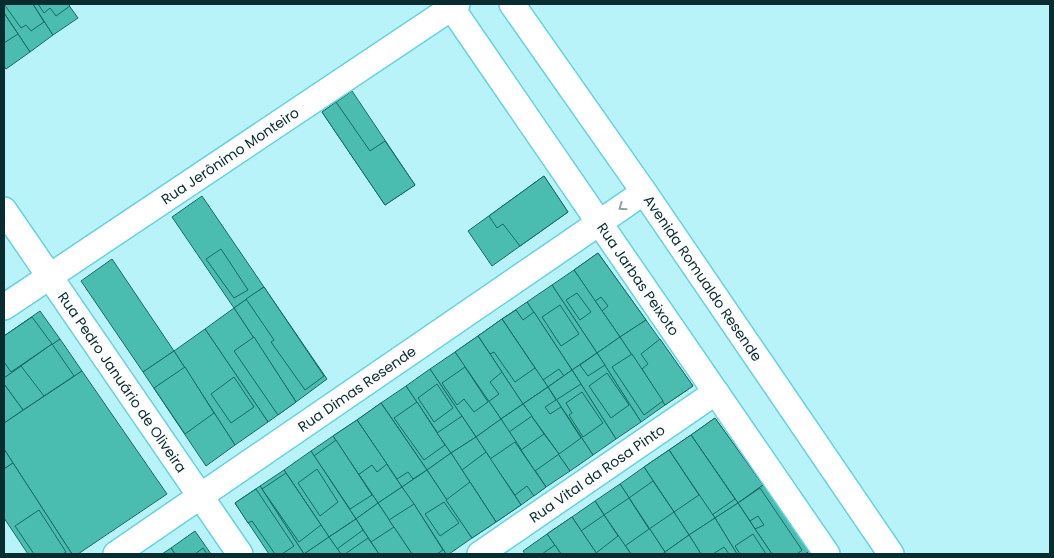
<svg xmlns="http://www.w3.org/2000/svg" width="1054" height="558" font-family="Poppins,sans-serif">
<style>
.building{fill:#4bbdb0;stroke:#166c64}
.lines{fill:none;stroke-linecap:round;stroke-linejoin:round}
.minor-casing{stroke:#68d2dd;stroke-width:28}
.minor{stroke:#fff;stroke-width:25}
.oneway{stroke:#90a0a2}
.labels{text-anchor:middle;stroke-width:5;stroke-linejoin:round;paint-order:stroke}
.street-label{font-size:14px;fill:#092c30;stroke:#fff}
</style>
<rect width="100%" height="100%" fill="#b9f3fa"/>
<g class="building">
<path d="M4 4H33L53 35 30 52 4 13Z"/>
<path d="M4 4H33L44 22 31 31 26 25 21 28Z"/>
<path d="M33 4H68L78 18 53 35Z"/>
<path d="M38 4H68L70 6 56 16 50 8 44 13Z"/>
<path d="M4 13 30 52 6 69 4 66Z"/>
<path d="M4 13 18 34 4 43Z"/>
<path d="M352 91 415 185 385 205 322 112Z"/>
<path d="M336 102 370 151 385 141 415 185 385 205 322 112Z"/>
<path d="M544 176 568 212 492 266 468 231Z"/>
<path d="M544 176 568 212 520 246 503 224 497 228 489 216Z"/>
<path d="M202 196 264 287 234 308 172 217Z"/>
<path d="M221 249 248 290 234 298 206 259Z"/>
<path d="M598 253 646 320 620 337 574 270Z"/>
<path d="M598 253 646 320 620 337 602 311 608 306 601 297 595 301 574 270Z"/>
<path d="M112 259 174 351 143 372 81 281Z"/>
<path d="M574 270 620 337 597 353 552 285Z"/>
<path d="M552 285 597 353 572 370 527 302Z"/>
<path d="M264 287 327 379 296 402 234 308Z"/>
<path d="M264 287 324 376 305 390 271 342 274 340 246 299Z"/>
<path d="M577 293 591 312 580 320 566 300Z"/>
<path d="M527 302 572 370 548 387 502 319Z"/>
<path d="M560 305 579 334 561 346 542 317Z"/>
<path d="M234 308 296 402 268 422 205 329Z"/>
<path d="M516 310 523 320 534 312 572 370 564 376 559 369 543 380 502 319Z"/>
<path d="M40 311 60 339 4 378V336Z"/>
<path d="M32 317 52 344 11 372 4 362V336Z"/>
<path d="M502 319 548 387 523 404 478 336Z"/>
<path d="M502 319 535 368 515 382 494 352 490 354 478 336Z"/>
<path d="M646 320 693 386 665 405 620 337Z"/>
<path d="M205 329 268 422 235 445 174 351Z"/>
<path d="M478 336 523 404 501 419 455 352Z"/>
<path d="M478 336 502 372 490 382 499 394 488 402 455 352Z"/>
<path d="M254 337 296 402 278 415 234 351Z"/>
<path d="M620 337 665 405 641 422 597 353Z"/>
<path d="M60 339 82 371 23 410 4 384V378Z"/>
<path d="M660 339 693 386 665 405 642 369 648 364 641 354Z"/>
<path d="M52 344 74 376 44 396 21 366Z"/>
<path d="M174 351 235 445 206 466 143 372Z"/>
<path d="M455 352 501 419 476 437 430 369Z"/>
<path d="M597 353 641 422 616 439 572 370Z"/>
<path d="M597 353 605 365 588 376 580 365Z"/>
<path d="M632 354 663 401 644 415 612 367Z"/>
<path d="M185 367 214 413 185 434 154 388Z"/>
<path d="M465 367 488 402 474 412 464 399 457 405 442 383Z"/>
<path d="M430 369 476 437 451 453 406 386Z"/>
<path d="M572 370 616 439 593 455 548 387Z"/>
<path d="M572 370 581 384 556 400 548 387Z"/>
<path d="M82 371 167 494 78 554H72L4 449V423Z"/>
<path d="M607 373 629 405 611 418 589 386Z"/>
<path d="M234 377 254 407 231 423 211 394Z"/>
<path d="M4 384 23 410 4 423Z"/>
<path d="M437 384 453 408 434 422 418 398Z"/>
<path d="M406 386 451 453 427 470 381 403Z"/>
<path d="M548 387 593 455 570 471 523 404Z"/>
<path d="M548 387 556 400 545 407 550 414 561 407 581 438 559 454 523 404Z"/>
<path d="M582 392 603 423 583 437 569 415 572 413 566 403Z"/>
<path d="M417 402 445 445 424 460 394 418Z"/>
<path d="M381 403 427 470 402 487 357 420Z"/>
<path d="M381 403 427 470 413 479 408 472 397 479 357 420Z"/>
<path d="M523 404 570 471 546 487 501 419Z"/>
<path d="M523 404 532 416 509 432 501 419Z"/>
<path d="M462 416 476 437 451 453 437 433Z"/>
<path d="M715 418 763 485 738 503 691 435Z"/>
<path d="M715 418 763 485 738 503 691 435Z"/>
<path d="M501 419 546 487 521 505 476 437Z"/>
<path d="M357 420 402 487 378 503 333 436Z"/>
<path d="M357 420 387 464 377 472 372 465 358 475 333 436Z"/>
<path d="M544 434 559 454 535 471 521 450Z"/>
<path d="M691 435 738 503 715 518 669 450Z"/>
<path d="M691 435 735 499 712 515 669 450Z"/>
<path d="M333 436 378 503 356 519 311 451Z"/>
<path d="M476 437 521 505 496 522 451 453Z"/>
<path d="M336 440 372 495 350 509 314 456Z"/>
<path d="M515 442 546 487 534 496 527 486 515 495 490 459Z"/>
<path d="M4 449 13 463 4 469Z"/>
<path d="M669 450 715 518 689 535 644 467Z"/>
<path d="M669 450 699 495 674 512 644 467Z"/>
<path d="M311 451 356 519 329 537 284 470Z"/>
<path d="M486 452 521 505 496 522 462 470Z"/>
<path d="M451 453 496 522 472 538 427 470Z"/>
<path d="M13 463 72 554H28L4 518V469Z"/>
<path d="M644 467 689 535 665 552 620 484Z"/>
<path d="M317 469 338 502 320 516 298 483Z"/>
<path d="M284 470 329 537 304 554 260 486Z"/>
<path d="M427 470 472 538 449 554H446L402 487Z"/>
<path d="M286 473 321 525 299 542 262 489Z"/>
<path d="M653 481 674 512 649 529 629 498Z"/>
<path d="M470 482 496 522 472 538 446 500Z"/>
<path d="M620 484 665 552 662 554H631L595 501Z"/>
<path d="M763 485 810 551 805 554H772L738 503Z"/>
<path d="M260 486 304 554H269L235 503Z"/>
<path d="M402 487 414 504 446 554H412L378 503Z"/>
<path d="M760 488 802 550 797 554H772L755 529 764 525 758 516 750 521 738 503Z"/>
<path d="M256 489 294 546 282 554H275L252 521 248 523 235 503Z"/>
<path d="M629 498 649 529 625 546 604 515Z"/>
<path d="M595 501 604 515 631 554H597L572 517Z"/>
<path d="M444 502 459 523 440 536 425 514Z"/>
<path d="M378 503 412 554H379L356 519Z"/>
<path d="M738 503 755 529 772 554H737L715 518Z"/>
<path d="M414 504 443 550 437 554H412L389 520Z"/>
<path d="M39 510 66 552 63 554H34L15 526Z"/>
<path d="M604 515 618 536 596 553 581 531Z"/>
<path d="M572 517 581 531 597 554H561L547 534Z"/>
<path d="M572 517 597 554H561L547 534Z"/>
<path d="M715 518 737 554H701L689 535Z"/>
<path d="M356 519 363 530 379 554H341L329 537Z"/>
<path d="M356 519 363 530 337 549 329 537Z"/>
<path d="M394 527 412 554H379L371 542Z"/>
<path d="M195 531 211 554H175L171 548Z"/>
<path d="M547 534 561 554H525L523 551Z"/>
<path d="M753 534 766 554H740L735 546Z"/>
<path d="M689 535 701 554H666L665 552Z"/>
<path d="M329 537 341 554H304Z"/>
<path d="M368 538 379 554H345Z"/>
<path d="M555 545 561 554H542Z"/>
<path d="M724 547 729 554H713Z"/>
<path d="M171 548 175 554H162Z"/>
<path d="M203 548 207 554H195Z"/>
</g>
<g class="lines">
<defs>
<g id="minor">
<path id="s1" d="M449 4 827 554"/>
<path id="s2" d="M512 4 644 192 891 554"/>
<path id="s3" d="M4 210 240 554"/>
<path id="s4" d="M4 307 457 4"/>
<path id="s5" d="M116 554 644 192"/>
<path id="s6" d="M480 554 716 392"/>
</g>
</defs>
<use href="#minor" class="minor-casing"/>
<use href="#minor" class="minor"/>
</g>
<defs><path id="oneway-chevron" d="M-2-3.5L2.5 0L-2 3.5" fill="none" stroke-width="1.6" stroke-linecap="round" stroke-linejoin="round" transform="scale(1.25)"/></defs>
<use class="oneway" href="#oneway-chevron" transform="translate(622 207) rotate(146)"/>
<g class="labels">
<g class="street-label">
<text dy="5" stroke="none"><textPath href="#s4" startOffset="272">Rua Jerônimo Monteiro</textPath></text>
<text dy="5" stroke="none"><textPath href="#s2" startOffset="334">Avenida Romualdo Resende</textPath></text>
<text dy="5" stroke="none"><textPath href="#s1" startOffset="334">Rua Jarbas Peixoto</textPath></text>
<text dy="5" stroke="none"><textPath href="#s3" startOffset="209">Rua Pedro Januário de Oliveira</textPath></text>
<text dy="5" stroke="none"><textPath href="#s5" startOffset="292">Rua Dimas Resende</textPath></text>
<text dy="5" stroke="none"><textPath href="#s6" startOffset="142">Rua Vital da Rosa Pinto</textPath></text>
</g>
</g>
<rect width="1054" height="558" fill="none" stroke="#092c30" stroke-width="10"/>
</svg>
